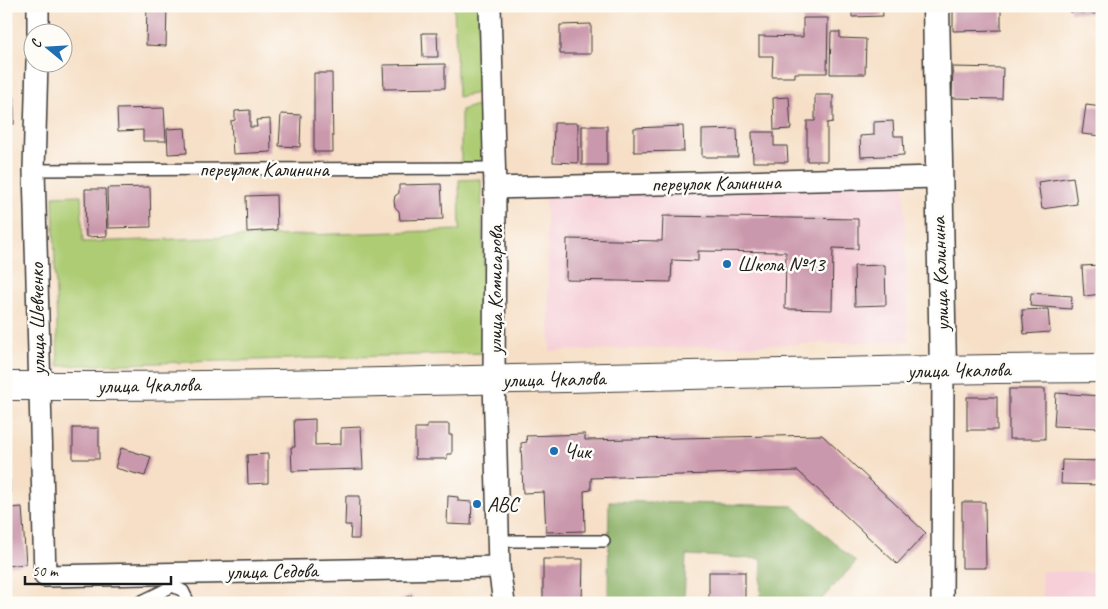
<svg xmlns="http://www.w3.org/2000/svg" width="1108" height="609" font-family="Caveat,sans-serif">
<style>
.built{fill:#f6cfd8}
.green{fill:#adcc73;stroke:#647448}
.forest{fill:#8ab065;stroke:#536640}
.building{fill:#ca98ac}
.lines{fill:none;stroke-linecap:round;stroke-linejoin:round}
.service-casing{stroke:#3d3936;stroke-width:14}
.minor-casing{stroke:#3d3936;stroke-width:24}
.tertiary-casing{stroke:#3d3936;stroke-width:29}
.secondary-casing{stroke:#3d3936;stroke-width:30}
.service{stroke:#fff;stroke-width:11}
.minor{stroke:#fff;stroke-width:21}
.tertiary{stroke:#fff;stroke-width:26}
.secondary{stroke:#fff;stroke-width:28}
.poi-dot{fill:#1f6fb2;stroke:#fdfcf7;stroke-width:2}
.labels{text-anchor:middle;stroke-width:5;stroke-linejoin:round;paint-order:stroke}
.street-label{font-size:21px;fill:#1c1c1c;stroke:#fdfcf7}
.poi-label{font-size:21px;fill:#1c1c1c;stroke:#fdfcf7;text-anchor:start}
</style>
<rect width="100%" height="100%" fill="#fdfcf7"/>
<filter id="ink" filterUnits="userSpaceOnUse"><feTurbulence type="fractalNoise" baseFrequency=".02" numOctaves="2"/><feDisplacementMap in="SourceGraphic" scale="10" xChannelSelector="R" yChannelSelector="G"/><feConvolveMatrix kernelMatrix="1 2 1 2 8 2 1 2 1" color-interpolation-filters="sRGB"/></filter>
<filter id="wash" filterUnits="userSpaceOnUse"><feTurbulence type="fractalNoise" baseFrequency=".0096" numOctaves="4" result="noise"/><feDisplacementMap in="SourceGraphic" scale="20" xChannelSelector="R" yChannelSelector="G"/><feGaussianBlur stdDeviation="1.12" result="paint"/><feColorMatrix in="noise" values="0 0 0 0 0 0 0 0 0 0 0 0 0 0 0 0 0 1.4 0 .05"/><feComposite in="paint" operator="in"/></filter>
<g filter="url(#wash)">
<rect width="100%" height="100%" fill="#f6dfc6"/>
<g class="built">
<path d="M904 178 908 341 550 351 545 187Z"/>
<path d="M1041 571 1102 572V603H1043Z"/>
</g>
<g class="green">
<path d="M454 6H479L480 78 478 93 458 97Z"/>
<path d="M474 106 482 108 483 158 474 164H461V110Z"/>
<path d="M481 179 486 353 58 366 53 196 81 195 83 242 460 230 459 180Z"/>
</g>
<path class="forest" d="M609 501 793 506 856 562 818 603H760L762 559 686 555 684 603H608Z"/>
<g id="blocks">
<g class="building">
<path d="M147 6H167L166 46 146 45Z"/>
<path d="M852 6H882L883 16 852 17Z"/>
<path d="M953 6H1001V30L953 31Z"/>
<path d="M1070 6H1098V14L1070 12Z"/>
<path d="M803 18H828L827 73H795V77H772L773 56H759V36L803 37Z"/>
<path d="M591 24V54H560V25Z"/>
<path d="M831 32H840V38L866 39 865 74H830Z"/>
<path d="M422 33H437L438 57H423Z"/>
<path d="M445 64V88L384 89 383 65Z"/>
<path d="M953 67 1003 68 1002 99 952 98Z"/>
<path d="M314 73H332L333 152H314Z"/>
<path d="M815 95H833V122L827 123V161H807V121H815Z"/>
<rect x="6" y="96" width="8" height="28"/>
<path d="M789 97 791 129 774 130 773 98Z"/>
<path d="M1086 105 1102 107V136L1082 134Z"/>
<path d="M164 108 166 141H143V130L118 131 117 109Z"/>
<path d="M250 110V127H257L256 120 270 119 271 152 233 154 231 121 235 120V111Z"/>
<path d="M281 114 301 115 300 147 279 146Z"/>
<path d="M893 121 894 136H903L904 155 861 157 860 136 874 135V122Z"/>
<path d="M554 123H578V163L553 162Z"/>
<rect x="582" y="126" width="25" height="39"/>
<path d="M683 126 684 151 634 152V128Z"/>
<path d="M185 128 187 153 168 154 167 129Z"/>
<path d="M737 129 738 157H702V130Z"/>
<path d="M752 132H774V146H787L788 162H753Z"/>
<path d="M1073 177 1077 204 1042 209 1038 182Z"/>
<path d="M441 184 443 219 400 220 399 211 395 207 394 201 395 196 399 193V185Z"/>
<path d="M150 187 151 227 108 228 107 188Z"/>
<path d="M85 189H105L107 236 86 237Z"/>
<path d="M276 195 277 230 247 232 246 196Z"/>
<path d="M663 216 858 219V249L833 248 832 310 785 309 786 252 698 251V261L672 260 671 282 566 280 567 239 662 241Z"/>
<path d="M885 265 886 305 855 306 854 266Z"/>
<path d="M1102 265V294L1084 296 1082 266Z"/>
<path d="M1031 293 1072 296 1071 309 1030 306Z"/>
<path d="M1048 309 1050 332 1024 334 1022 310Z"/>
<rect x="1009" y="389" width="36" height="50"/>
<path d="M1056 393 1102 396 1100 428 1054 426Z"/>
<rect x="967" y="397" width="30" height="33"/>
<path d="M315 419V445L341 444V428L361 427 363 469 292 471 291 447H295L294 420Z"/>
<path d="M427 424H449V435H452V454H447V459H415V428H427Z"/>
<rect x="73" y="428" width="26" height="31"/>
<path d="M585 434V440L822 435 926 533 897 564 798 471 591 478V490L584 491 585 531 546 532 544 492 523 493 521 443 527 442 526 436Z"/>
<path d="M121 448 151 457 145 476 115 468Z"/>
<path d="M268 454V483L248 484 247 455Z"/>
<path d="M1062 460 1102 461V485L1061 484Z"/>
<path d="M6 479H10L11 508 22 507 26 564 6 566Z"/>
<path d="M346 496H360L359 539H350L351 525H345Z"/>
<path d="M448 496 458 497V501L472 502 471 525 447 524Z"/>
<path d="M962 502H985L986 568H962Z"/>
<path d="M543 559H583L582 603H543Z"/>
<rect x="709" y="572" width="36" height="31"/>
<path d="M411 595 415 603H395Z"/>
</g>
</g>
</g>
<g filter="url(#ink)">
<use href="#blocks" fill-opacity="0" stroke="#3d3936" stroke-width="1"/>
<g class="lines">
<defs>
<g id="service">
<path d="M34 170 494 168"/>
<path d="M499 541H604"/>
<path d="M138 603 173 586 183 591 189 603"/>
</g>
<g id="minor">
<path d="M490 6 495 188 494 381 499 567 504 603"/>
<path d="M38 32V6"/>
<path d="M37 62 34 170 45 576 499 567"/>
<path d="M495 188 938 177"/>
<path d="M942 603 943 369"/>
</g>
<path id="tertiary" d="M936 6 943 369"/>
<path id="secondary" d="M6 386C372 387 737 370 1102 368"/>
</defs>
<use href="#service" class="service-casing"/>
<use href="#minor" class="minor-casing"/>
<use href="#tertiary" class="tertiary-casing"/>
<use href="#secondary" class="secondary-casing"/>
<use href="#service" class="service"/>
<use href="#minor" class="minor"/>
<use href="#tertiary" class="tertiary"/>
<use href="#secondary" class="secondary"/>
</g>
</g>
<g class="poi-dot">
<circle cx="727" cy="264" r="5"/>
<circle cx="554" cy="451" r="5"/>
<circle cx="477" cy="504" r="5"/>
</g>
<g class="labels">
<g class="street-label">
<text x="264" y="176">переулок Калинина</text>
<text transform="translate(716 183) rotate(-1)" y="7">переулок Калинина</text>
<text transform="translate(940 274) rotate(-92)" y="7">улица Калинина</text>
<text transform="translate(495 290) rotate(-90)" y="7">улица Комисарова</text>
<text transform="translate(37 319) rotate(-91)" y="7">улица Шевченко</text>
<text transform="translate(959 370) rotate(-1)" y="7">улица Чкалова</text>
<text transform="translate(554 379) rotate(-1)" y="7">улица Чкалова</text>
<text transform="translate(149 385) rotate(-1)" y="7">улица Чкалова</text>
<text transform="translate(272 571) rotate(-1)" y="7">улица Седова</text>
</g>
<g class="poi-label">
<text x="737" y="271">Школа №13</text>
<text x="564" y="458">Чик</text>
<text x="487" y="511">ABC</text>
</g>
</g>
<rect width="1108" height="609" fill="none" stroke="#fdfcf7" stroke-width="25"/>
<g transform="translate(48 48) rotate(288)"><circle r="24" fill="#fdfcf7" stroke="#a3a29f"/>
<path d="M0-4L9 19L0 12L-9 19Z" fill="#1f6fb2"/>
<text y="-8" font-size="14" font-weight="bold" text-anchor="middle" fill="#1c1c1c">С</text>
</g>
<path d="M25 576v8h146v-8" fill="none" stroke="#1c1c1c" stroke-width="2.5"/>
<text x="32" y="576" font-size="15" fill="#1c1c1c" stroke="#fdfcf7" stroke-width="4" paint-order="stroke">50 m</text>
</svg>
